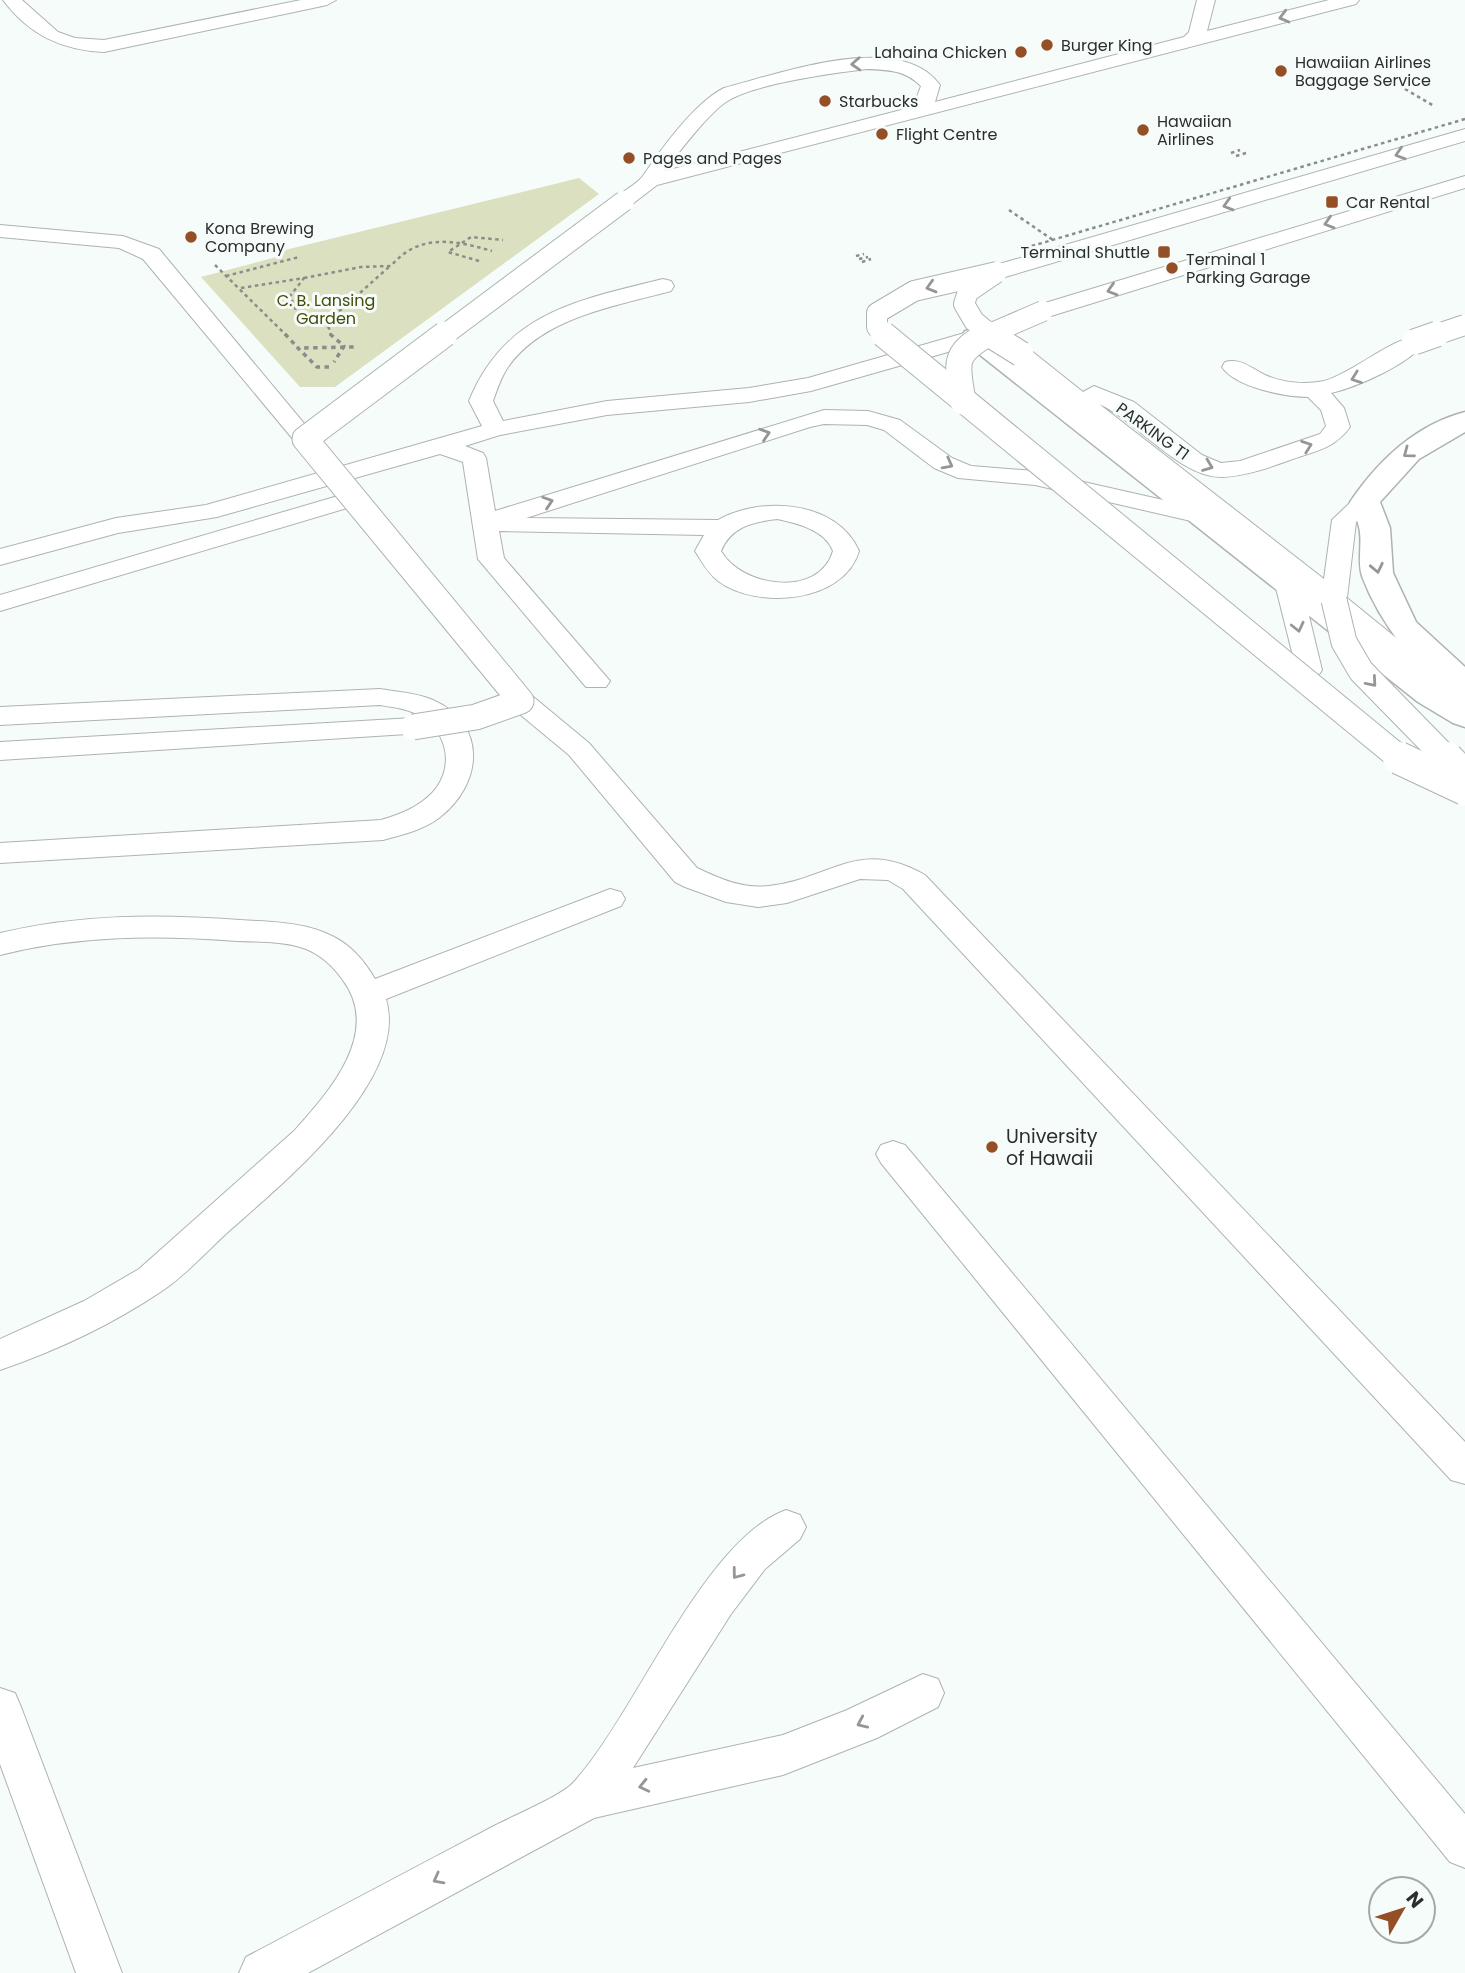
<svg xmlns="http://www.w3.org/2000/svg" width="1465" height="1973" font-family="Poppins,sans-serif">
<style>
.green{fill:#dbe0c0}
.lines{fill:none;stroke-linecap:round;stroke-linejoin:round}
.service-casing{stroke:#adb3b0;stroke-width:2}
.minor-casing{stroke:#adb3b0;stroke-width:3}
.path-far1{stroke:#898d8b;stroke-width:2.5;stroke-dasharray:3.5 3.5;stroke-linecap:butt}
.path{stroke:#898d8b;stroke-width:3.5;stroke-dasharray:4.5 4.5;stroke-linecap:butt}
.service{fill:#fff;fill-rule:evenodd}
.minor{fill:#fff;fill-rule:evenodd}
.service-bridge-far2-casing{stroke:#adb3b0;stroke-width:22;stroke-linecap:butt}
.service-bridge-far1-casing{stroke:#adb3b0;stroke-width:27;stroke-linecap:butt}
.service-bridge-casing{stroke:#adb3b0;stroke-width:34;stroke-linecap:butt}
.path-bridge{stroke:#898d8b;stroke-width:2.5;stroke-dasharray:3.5 3.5;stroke-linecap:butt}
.service-bridge-far2{stroke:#fff;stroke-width:20}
.service-bridge-far1{stroke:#fff;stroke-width:25}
.service-bridge{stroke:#fff;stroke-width:32}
.oneway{stroke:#969696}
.poi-dot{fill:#954f27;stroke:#f6fcf9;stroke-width:2.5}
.labels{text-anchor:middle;stroke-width:6;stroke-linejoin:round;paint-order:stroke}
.far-poi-label{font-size:16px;fill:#2c2e2d;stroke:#f6fcf9;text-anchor:start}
.far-park-label{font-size:16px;fill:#454b08;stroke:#f6fcf9}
.far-street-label{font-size:16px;fill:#2c2e2d;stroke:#f6fcf9}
.poi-label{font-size:19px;fill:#2c2e2d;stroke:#f6fcf9;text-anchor:start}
</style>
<rect width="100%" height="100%" fill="#f6fcf9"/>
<path class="green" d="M579 178 599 194 335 387H300L201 277 280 256 277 252Z"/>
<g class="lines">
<defs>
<g id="service">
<path d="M3 0H22L58 32 75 38 104 40 301 0H336L327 5 104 52C62 50 29 35 3 0Z"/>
<path d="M1197 0H1215L1207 31 1329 0H1359L1356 4 657 185 631 205 624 207 614 201C621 191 635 186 643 176 662 148 694 103 724 88 779 74 900 29 940 85L935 102 1184 37 1189 32ZM867 69C889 70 905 70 921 86L915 102 905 109 665 171C676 155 710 112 726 102 752 84 833 73 867 69Z"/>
<path d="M1465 129V141L1005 277 997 278 986 272 989 267Z"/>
<path d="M1465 176V188L1051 316H1035L1032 311 1035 306Z"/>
<path d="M0 225 123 236 159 249 317 439 313 444H297L143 259 119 248 0 237Z"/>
<path d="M663 279 671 281 674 286 671 291C616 306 543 317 508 367 501 377 497 390 493 401L503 421 607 401 749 388 808 378 975 330 986 337 983 342 811 391 749 402 607 415 500 435 465 446 483 453 486 458 495 511 824 410 868 411 900 420 952 458 971 466 1035 471 1203 509 1013 359 1010 354 1013 349H1029L1083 392 1094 386 1134 402 1202 455 1221 463 1240 461 1320 434 1326 426 1321 410 1308 397C1285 397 1235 387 1222 367L1225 362C1241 358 1251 368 1265 375 1283 383 1305 385 1324 381 1352 374 1399 332 1422 337L1425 342C1410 364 1357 387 1331 393L1344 408 1350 427C1334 449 1315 451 1290 460 1268 468 1246 476 1222 477 1180 478 1137 421 1099 404L1324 579 1332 520 1356 497H1374L1377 502 1356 522 1347 598 1448 680 1465 690V709L1428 692 1302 587 1322 670 1318 676H1298L1275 584 1279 579 1288 576 1215 519 1204 524 1035 485 958 478 934 468 884 430 867 425 824 424 810 427 526 518 718 520C760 496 837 500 859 551 844 603 757 610 718 581 708 573 702 562 695 551L704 535 499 531 504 558 610 681 606 687H586L478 559 463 462 440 454 217 517 118 533 0 565V549L116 518 206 505 482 426 469 401C505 312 579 300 663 279ZM777 519C797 523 825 530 833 551 819 599 741 587 721 551 731 527 752 522 777 519Z"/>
<path d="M355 491 364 493 367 498 364 503 0 611V595Z"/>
<path d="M380 689C398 692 417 693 433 700 489 725 482 785 439 818 423 830 401 835 383 840L0 863V843L381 820C401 814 419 807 433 792 457 765 446 725 412 712 402 708 391 707 380 705L0 725V707Z"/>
<path d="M521 693 531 695 589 743 697 868C720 879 743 889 769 886 832 879 858 837 925 875L1465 1442V1484L1451 1480 903 889 888 880 860 879 787 903 758 907 726 902 685 887 675 882 569 755 511 707 507 701 511 695Z"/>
<path d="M413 718 423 721 427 727 423 733 0 760V742Z"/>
<path d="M610 889 621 892 625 899 621 906 386 999C410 1080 282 1184 229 1231 207 1251 187 1274 162 1291 113 1324 56 1351 0 1370V1339L84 1301 139 1269 294 1131C329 1092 383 1032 342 979 333 966 321 955 306 949 285 941 259 942 237 941 156 935 79 935 0 955V933C80 914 158 914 240 920 271 922 306 922 334 937 352 946 365 962 375 979Z"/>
<path d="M893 1141 905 1145 1465 1814V1868L1450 1862 881 1163 876 1154 881 1145Z"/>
<path d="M786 1510 800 1515 806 1527 800 1539 765 1569 731 1614 633 1768 783 1735 847 1710 923 1674 938 1679 944 1693 938 1707 877 1738 783 1775 594 1818 308 1973H239L246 1957C329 1913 412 1869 494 1826 513 1816 561 1796 573 1783 635 1716 703 1540 786 1510Z"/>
<path d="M0 1688 15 1693 21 1707 122 1973H76L0 1764Z"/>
</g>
<g id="minor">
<path d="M975 329 985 331 1387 646 1465 701V727L1453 723 1418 702 965 343 961 337 965 331Z"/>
<path d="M1465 412V432L1419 459 1380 502 1390 528 1393 573 1416 622 1465 667V694C1421 683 1377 617 1362 576 1357 561 1363 543 1359 527 1357 519 1353 510 1350 502 1378 461 1415 425 1465 412Z"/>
</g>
</defs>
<use href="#service" class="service-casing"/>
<use href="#minor" class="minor-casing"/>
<g class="path-far1">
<path d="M1405 89 1434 106"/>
<path d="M1231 153 1240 150"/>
<path d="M1236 156 1246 153"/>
<path d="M856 256 864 254"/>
<path d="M859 259 868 257"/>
<path d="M479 261 448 252 471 237 503 240"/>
<path d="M862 262 871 259"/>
<path d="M215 265 287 336"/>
<path d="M226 276 299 257"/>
<path d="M304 278 361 267 391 266C419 233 454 240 492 251"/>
<path d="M241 288 304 278 290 296 299 317 320 322 329 328 331 336"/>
<path d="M321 322 342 309 390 266"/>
</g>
<g class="path">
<path d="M285 334 298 348"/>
<path d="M330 334 344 346 334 362"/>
<path d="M329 367H317L298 348 355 347"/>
</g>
<use href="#service" class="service"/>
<use href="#minor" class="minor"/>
<defs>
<g id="service-bridge-far2">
<path d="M443 336 624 201"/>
<path d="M885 336 877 327V313L914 291 997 272"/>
<path d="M985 336 1043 311"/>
<path d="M992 336 974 321 964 304 968 292 996 273"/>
<path d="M1432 336 1465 325"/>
</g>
<g id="service-bridge-far1">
<path d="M883 334 1402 760"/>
<path d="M989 334 1021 354"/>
<path d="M1414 342 1437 334"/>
<path d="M963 402C958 365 950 355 988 334"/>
<path d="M1334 600 1344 642 1361 671 1448 760"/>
<path d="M413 727 476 717 521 701 305 439 445 334"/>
</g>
<g id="service-bridge">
<path d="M1399 758 1465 789"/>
<path d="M1447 758 1465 777"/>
</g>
</defs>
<use href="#service-bridge-far2" class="service-bridge-far2-casing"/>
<use href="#service-bridge-far1" class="service-bridge-far1-casing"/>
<use href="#service-bridge" class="service-bridge-casing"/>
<g class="path-bridge">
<path d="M1009 210 1053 240"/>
<path d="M1025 248 1465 119"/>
</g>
<use href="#service-bridge-far2" class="service-bridge-far2"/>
<use href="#service-bridge-far1" class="service-bridge-far1"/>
<use href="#service-bridge" class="service-bridge"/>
</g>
<defs><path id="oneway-chevron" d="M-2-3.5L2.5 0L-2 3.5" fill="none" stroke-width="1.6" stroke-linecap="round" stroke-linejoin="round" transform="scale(1.75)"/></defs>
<g class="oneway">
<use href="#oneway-chevron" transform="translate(1284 17) rotate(165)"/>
<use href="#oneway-chevron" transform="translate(856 64) rotate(177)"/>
<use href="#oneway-chevron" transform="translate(1400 154) rotate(163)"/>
<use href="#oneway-chevron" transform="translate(1228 205) rotate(164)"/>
<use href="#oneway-chevron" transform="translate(1329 223) rotate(163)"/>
<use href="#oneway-chevron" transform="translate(931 287) rotate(164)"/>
<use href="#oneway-chevron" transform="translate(1112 290) rotate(163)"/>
<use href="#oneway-chevron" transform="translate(1356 378) rotate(160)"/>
<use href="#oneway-chevron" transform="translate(765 434) rotate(-18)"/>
<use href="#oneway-chevron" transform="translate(1307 446) rotate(-20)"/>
<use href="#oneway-chevron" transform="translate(1408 453) rotate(143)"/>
<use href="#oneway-chevron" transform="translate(948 464) rotate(28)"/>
<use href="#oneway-chevron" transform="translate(1208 466) rotate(21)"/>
<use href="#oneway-chevron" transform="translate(548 502) rotate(-18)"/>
<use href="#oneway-chevron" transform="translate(1377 568) rotate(78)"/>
<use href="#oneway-chevron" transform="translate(1298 627) rotate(77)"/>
<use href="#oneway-chevron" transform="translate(1372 682) rotate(49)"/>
<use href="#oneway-chevron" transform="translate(737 1574) rotate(127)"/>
<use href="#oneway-chevron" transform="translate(862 1723) rotate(156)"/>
<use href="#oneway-chevron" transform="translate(644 1786) rotate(167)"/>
<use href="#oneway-chevron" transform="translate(438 1879) rotate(152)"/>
</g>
<g class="poi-dot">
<circle cx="1047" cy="45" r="7"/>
<circle cx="1021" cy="52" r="7"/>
<circle cx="1281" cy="71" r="7"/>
<circle cx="825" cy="101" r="7"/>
<circle cx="1143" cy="130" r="7"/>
<circle cx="882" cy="134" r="7"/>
<circle cx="629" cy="158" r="7"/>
<rect x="1325" y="195" width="14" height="14" rx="3.5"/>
<circle cx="191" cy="237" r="7"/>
<rect x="1157" y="245" width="14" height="14" rx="3.5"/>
<circle cx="1172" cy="268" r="7"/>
<circle cx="992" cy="1147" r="7"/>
</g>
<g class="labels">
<g class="far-poi-label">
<text x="1061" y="51">Burger King</text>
<text x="1007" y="58" text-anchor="end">Lahaina Chicken</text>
<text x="1295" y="68">Hawaiian Airlines<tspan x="1295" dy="18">Baggage Service</tspan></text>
<text x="839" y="107">Starbucks</text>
<text x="1157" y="127">Hawaiian<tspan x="1157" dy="18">Airlines</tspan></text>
<text x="896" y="140">Flight Centre</text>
<text x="643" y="164">Pages and Pages</text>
<text x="1346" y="208">Car Rental</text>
<text x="205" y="234">Kona Brewing<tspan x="205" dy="18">Company</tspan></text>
<text x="1150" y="258" text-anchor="end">Terminal Shuttle</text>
<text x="1186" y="265">Terminal 1<tspan x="1186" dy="18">Parking Garage</tspan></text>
</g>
<g class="far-park-label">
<text x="326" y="306">C. B. Lansing<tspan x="326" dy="18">Garden</tspan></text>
</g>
<g class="far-street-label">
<text transform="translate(1153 431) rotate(36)" y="6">PARKING T1</text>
</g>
<g class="poi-label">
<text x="1006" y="1143">University<tspan x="1006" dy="22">of Hawaii</tspan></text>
</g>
</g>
<g transform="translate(1402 1910) rotate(51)"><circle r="33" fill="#f6fcf9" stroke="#a5aaa7" stroke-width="2"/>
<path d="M0-5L12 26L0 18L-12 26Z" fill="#954f27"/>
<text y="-10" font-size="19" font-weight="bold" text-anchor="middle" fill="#2c2e2d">N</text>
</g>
</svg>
